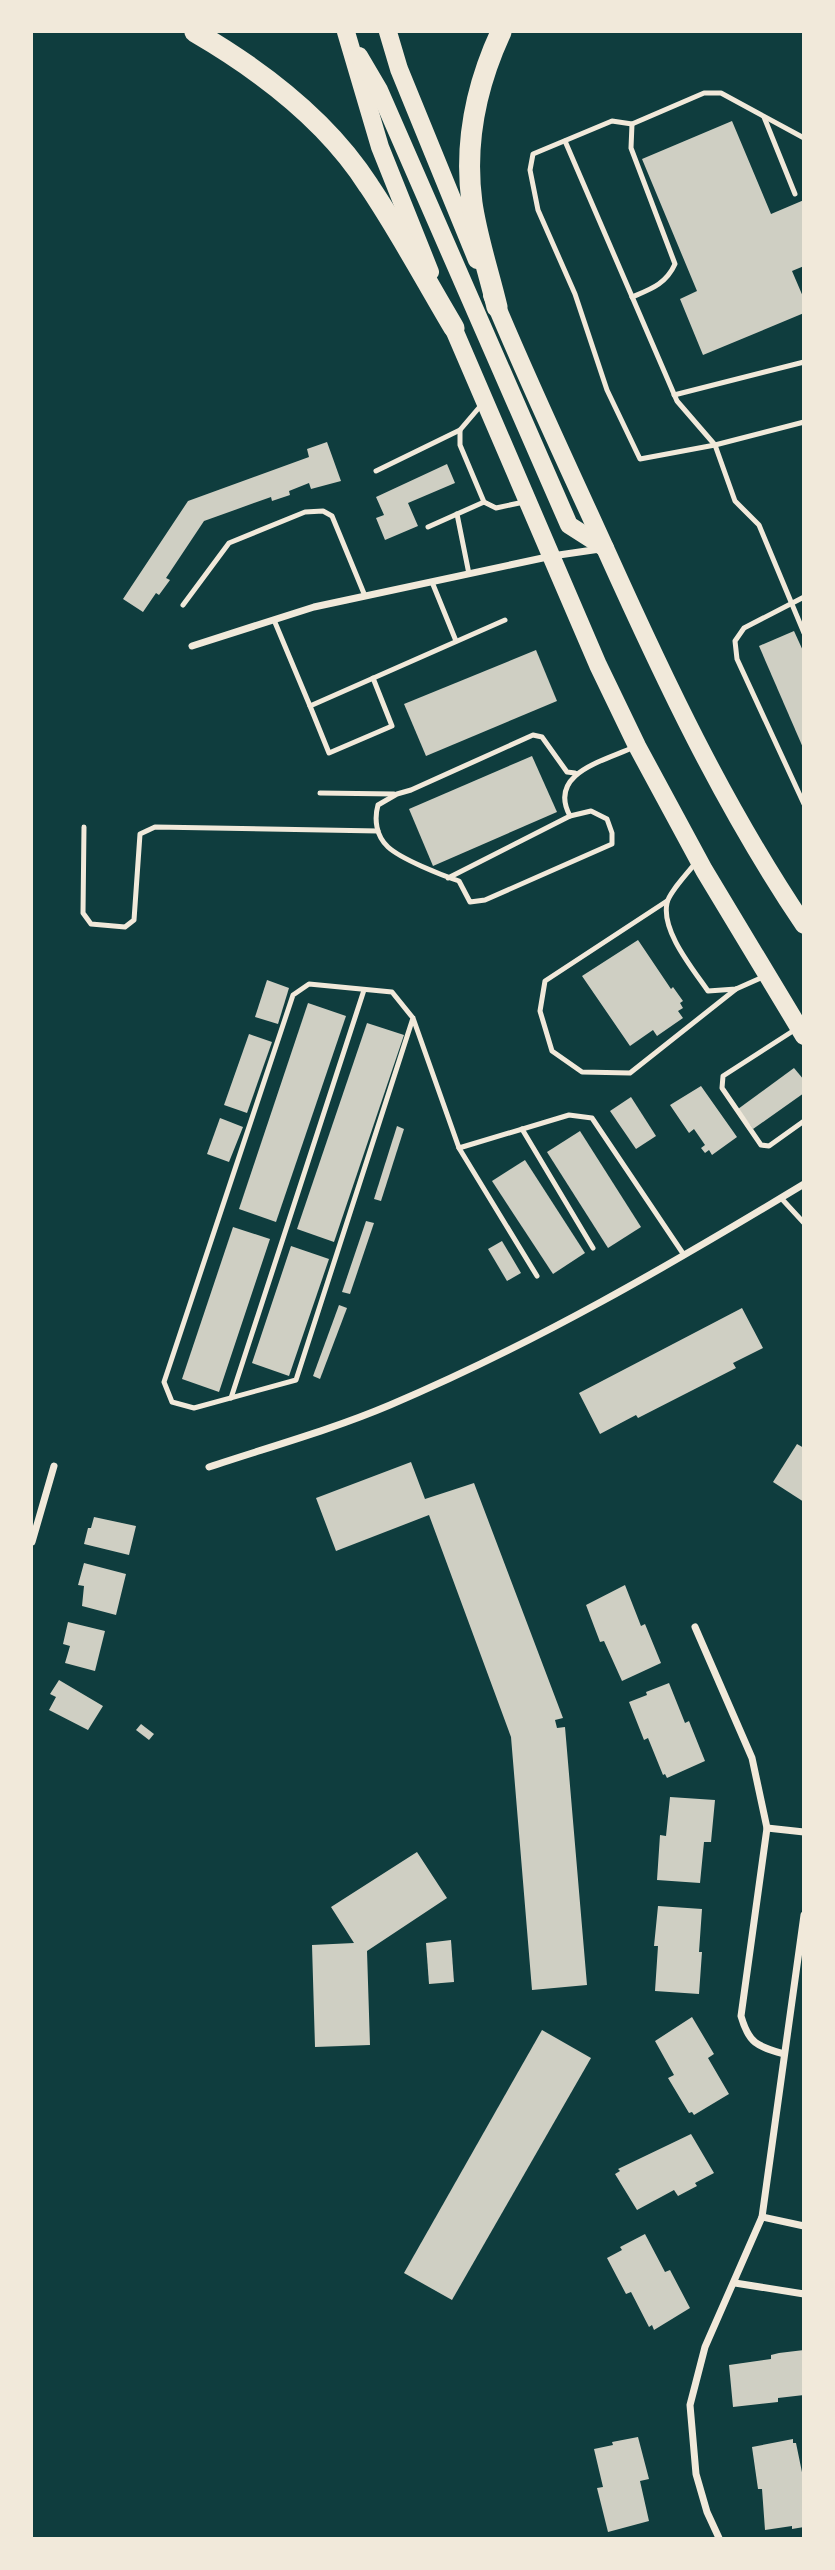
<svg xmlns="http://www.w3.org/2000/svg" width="835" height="2570" font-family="'Work Sans',sans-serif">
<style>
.building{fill:#cfcfc3}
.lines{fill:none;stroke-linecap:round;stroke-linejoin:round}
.service{stroke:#f1e9da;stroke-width:5}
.minor{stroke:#f1e9da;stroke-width:7}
.primary{stroke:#f1e9da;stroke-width:18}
.motorway{stroke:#f1e9da;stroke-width:21}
</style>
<rect width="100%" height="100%" fill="#0f3d3e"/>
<g class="building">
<path d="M732 121 771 214 804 200V266L792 271 804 299V313L703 355 680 299 697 291 642 159Z"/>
<path d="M327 442 341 481 311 489 309 483 289 491 290 495 272 501 271 497 204 521 166 578 170 580 159 595 156 593 143 612 123 599 188 501 309 457 307 449Z"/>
<path d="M447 464 455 483 408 503 418 526 385 540 376 518 384 515 376 497Z"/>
<path d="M794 631 804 653V750L759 646Z"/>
<path d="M536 650 557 701 426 756 404 704Z"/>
<path d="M532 756 557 812 433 866 409 809Z"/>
<path d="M638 940 671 989 673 987 683 1001 680 1003 683 1008 678 1011 683 1018 657 1036 653 1030 630 1046 582 976Z"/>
<path d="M267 980 289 988 278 1024 255 1017Z"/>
<path d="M308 1003 346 1016 276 1222 239 1209Z"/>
<path d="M367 1023 404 1035 334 1242 297 1229Z"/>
<path d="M249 1034 272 1042 247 1113 224 1105Z"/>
<path d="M794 1068 804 1080V1093L753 1129 738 1109Z"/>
<path d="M701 1086 737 1137 712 1155 709 1150 705 1153 701 1148 705 1145 694 1129 689 1133 670 1105Z"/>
<path d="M631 1097 656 1136 636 1149 610 1111Z"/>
<path d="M220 1118 243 1127 229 1162 207 1154Z"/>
<path d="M397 1126 404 1129 381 1201 374 1199Z"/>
<path d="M580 1131 641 1227 608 1248 547 1152Z"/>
<path d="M525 1160 585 1253 553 1274 492 1181Z"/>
<path d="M366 1221 374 1223 350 1294 342 1292Z"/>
<path d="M233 1227 270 1239 219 1392 182 1379Z"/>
<path d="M502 1241 521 1273 507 1281 488 1249Z"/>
<path d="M291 1246 329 1259 289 1376 252 1363Z"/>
<path d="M339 1305 347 1308 320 1379 313 1376Z"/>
<path d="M742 1308 763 1348 733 1363 736 1368 638 1418 636 1415 600 1434 579 1393Z"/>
<path d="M797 1444 804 1448V1502L773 1482Z"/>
<path d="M411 1462 425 1499 474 1483 563 1718 555 1720 557 1728 565 1727 587 1985 532 1990 511 1737 429 1515 336 1551 316 1498Z"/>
<path d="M94 1517 136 1526 129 1555 84 1544 88 1528H91Z"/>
<path d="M84 1563 126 1574 116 1615 82 1606 84 1586 78 1585Z"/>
<path d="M625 1585 641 1626 645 1624 661 1663 622 1681 604 1641 600 1642 586 1605Z"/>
<path d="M68 1622 105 1631 95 1671 65 1663 70 1646 63 1644Z"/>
<path d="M59 1680 103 1706 88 1730 49 1710 56 1697 50 1694Z"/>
<path d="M669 1683 685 1723 689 1721 705 1761 667 1778 665 1774 663 1775 648 1738 644 1740 629 1702 647 1695 646 1692Z"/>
<path d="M141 1724 154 1734 149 1740 136 1730Z"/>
<path d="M670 1797 715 1800 711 1842H704L700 1883 657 1880 660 1835 666 1836Z"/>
<path d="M417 1852 447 1898 367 1951 370 2045 315 2047 312 1945 354 1943 331 1907Z"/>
<path d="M658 1906 702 1909 699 1952H702L699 1994 655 1991 658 1946H654Z"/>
<path d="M451 1940 454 1982 429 1984 426 1943Z"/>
<path d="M692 2017 714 2054 708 2058 729 2094 694 2115 692 2112 689 2113 668 2078 674 2075 655 2041Z"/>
<path d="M542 2030 591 2058 452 2300 404 2273Z"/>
<path d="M691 2134 714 2173 695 2183 697 2186 678 2196 674 2190 637 2210 615 2174 620 2171 618 2169Z"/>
<path d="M645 2234 665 2272 670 2270 690 2308 654 2330 652 2325 649 2327 631 2292 626 2294 607 2258 622 2250 620 2247Z"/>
<path d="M804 2350V2395L778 2398V2402L733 2407 729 2365 771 2359V2355L779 2353Z"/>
<path d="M638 2437 649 2479 640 2481 649 2521 608 2532 597 2488 603 2487 594 2449 613 2445 612 2442Z"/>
<path d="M793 2439V2443H796L804 2482V2527L792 2529V2526L765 2530 762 2489H758L752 2447Z"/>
</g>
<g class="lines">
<g class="service">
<path d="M764 117 795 194"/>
<path d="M632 124 631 148 675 264C666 284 651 289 632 297"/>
<path d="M804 138 721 93H704L632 124 612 121 533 154 530 170 538 210 575 294 607 390 640 459 715 445 804 422"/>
<path d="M565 141 677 401 715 445 735 501 759 525 804 633"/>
<path d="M674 395 804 362"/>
<path d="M483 403 460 430V445L484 502 496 508 524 502"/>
<path d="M376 471 460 430"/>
<path d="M457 514 469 574"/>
<path d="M428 527 484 502"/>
<path d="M432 582 456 641"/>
<path d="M804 597 744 628 735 641 737 659 804 804"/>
<path d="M183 605 229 543 305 512 323 511 332 516 365 596"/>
<path d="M274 620 310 706 505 620"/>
<path d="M310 706 329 753 392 726 373 678"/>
<path d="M320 793 394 794"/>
<path d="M570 816C547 773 604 761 634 747"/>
<path d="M84 827 83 913 91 924 125 927 134 920 140 834 155 827 378 831"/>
<path d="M696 862C689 872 669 892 667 903 661 931 693 969 708 991L736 989 763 977"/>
<path d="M448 878 570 816 591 811 607 819 612 833V844L485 900 470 902 459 881C441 875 401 859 388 847 376 836 374 819 378 805L397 794 411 790 533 735 542 737 567 772 575 773"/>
<path d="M667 901 545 981 540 1011 552 1051 582 1072 630 1073 736 989"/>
<path d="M413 1018 296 1380 194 1408 172 1402 164 1382 293 995 309 984 392 992 413 1018 459 1148 569 1115 592 1118 684 1255"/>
<path d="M796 1029 723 1076 722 1088 761 1145 769 1146 804 1121"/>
<path d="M522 1129 593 1248"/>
<path d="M459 1148 537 1276"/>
<path d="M781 1198 804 1223"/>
<path d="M231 1398 364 990"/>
</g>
<g class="minor">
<path d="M192 646 314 607 552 556 600 549"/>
<path d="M209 1467C269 1447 331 1430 390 1405 534 1344 670 1265 804 1184"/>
<path d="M32 1542 54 1466"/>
<path d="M695 1627 752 1758 767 1828 741 2016C749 2044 757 2046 784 2054"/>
<path d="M767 1828 804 1832"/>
<path d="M762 2217 804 2226"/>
<path d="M735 2283 804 2294"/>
<path d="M719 2538 707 2512 696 2474 690 2405 705 2347 762 2217 804 1915"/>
</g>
<g class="primary">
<path d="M346 32 380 147 430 272"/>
<path d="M388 32 399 69 477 260"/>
<path d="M359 56 379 90 569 525 605 548"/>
<path d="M492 295C527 380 567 464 605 548 664 679 723 805 804 925"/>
<path d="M449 318 598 665 637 746 704 870 804 1036"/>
</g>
<g class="motorway">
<path d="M195 32C262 71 327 120 369 186 400 232 426 281 454 328"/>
<path d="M497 307C489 273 477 238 472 203 464 143 476 86 501 32"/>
</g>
</g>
<rect width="835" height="2570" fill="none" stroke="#f1e9da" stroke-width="66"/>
</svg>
